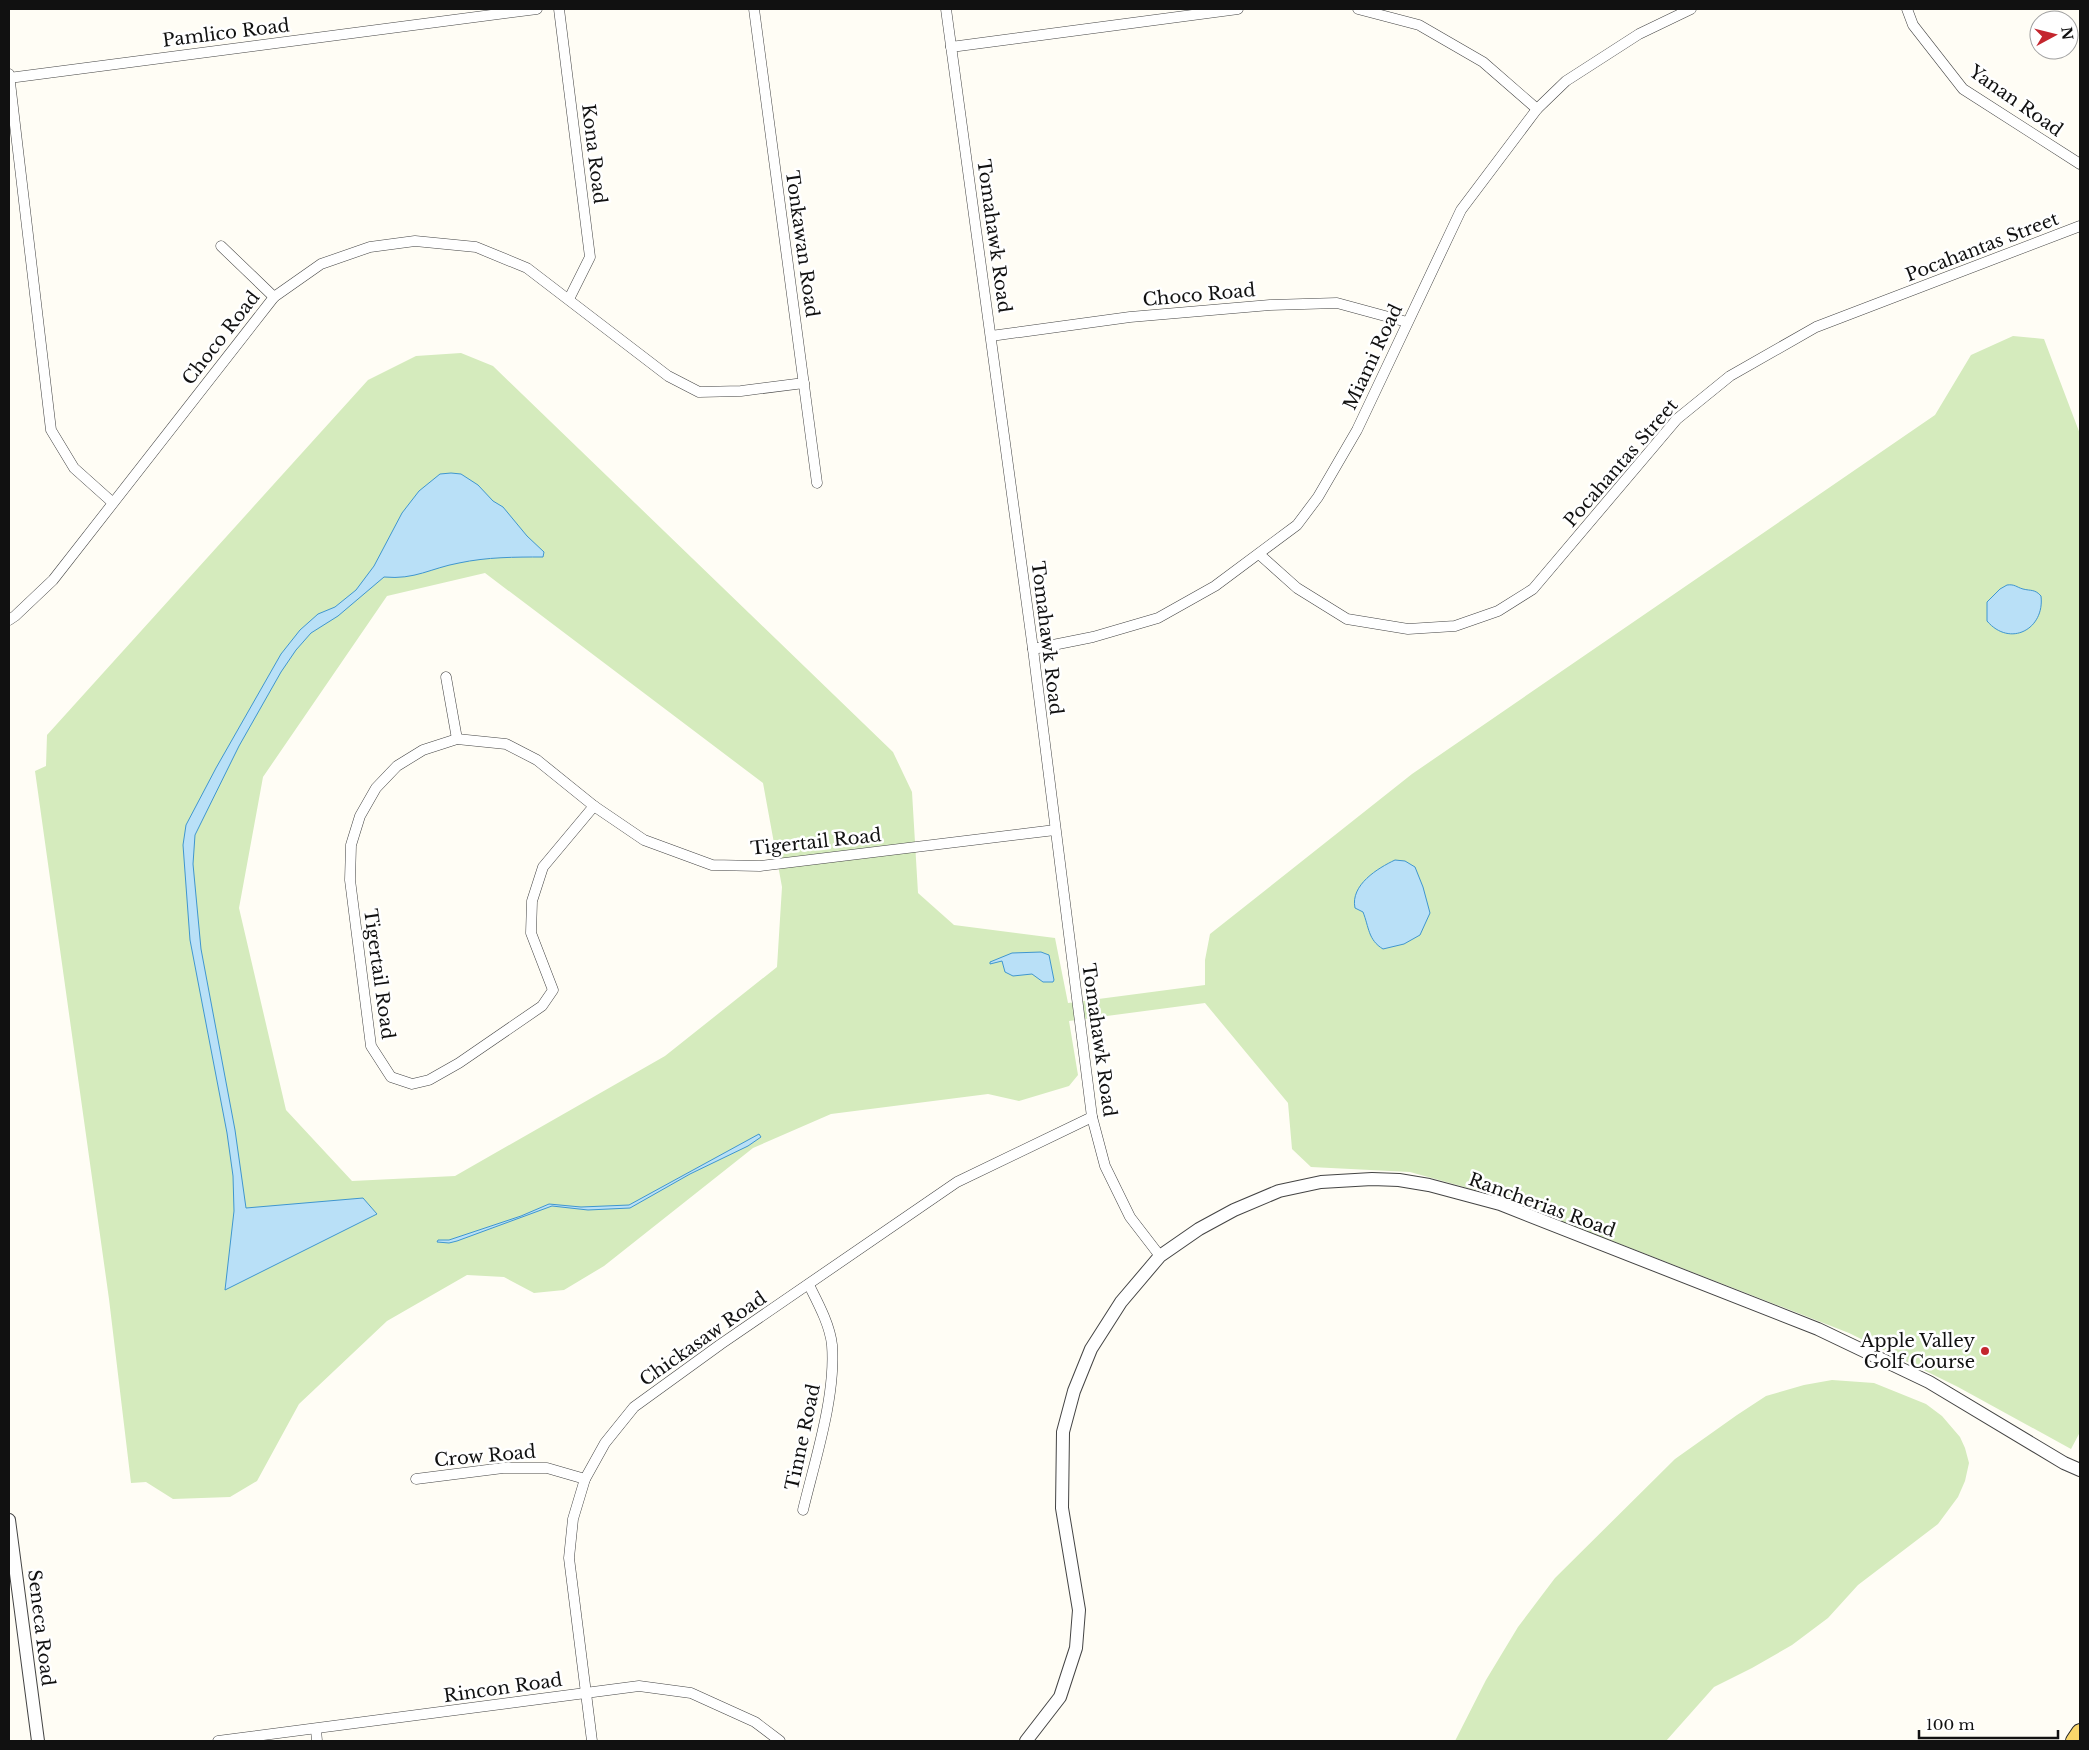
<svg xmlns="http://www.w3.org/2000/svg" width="2089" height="1750" font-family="'Libre Baskerville',serif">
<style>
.green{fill:#d5ebbd;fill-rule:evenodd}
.water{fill:#b9e0f7;stroke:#3f96cf}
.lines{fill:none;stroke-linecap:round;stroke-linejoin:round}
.minor-casing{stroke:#444;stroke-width:11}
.tertiary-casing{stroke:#444;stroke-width:14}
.primary-casing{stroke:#222;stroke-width:18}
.minor{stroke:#fff;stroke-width:10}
.tertiary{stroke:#fff;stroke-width:12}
.primary{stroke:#f9d66b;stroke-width:16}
.poi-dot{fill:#c4262e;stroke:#fff;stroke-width:2}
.labels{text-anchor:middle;stroke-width:5;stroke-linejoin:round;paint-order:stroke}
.street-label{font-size:18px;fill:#111;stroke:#fff}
.poi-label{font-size:18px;fill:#111;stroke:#fff;text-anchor:end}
</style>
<rect width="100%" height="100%" fill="#fffdf5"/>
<g class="green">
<path d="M2013 336 2044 339 2080 434V1432L2071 1449 1958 1387 1849 1333 1497 1196 1410 1172 1311 1167 1292 1149 1288 1103 1205 1003 1069 1021 1078 1075 1069 1086 1019 1101 988 1094 831 1114 753 1148 604 1266 564 1290 534 1293 504 1277 467 1275 387 1321 299 1404 257 1481 230 1497 173 1499 146 1482 131 1483 109 1299 35 771 46 766 47 735 368 380 416 356 461 353 493 366 893 752 912 792 918 893 954 925 1055 938 1068 1003 1205 985V960L1210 934 1412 774 1935 415 1971 355ZM485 573 763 783 782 887 777 967 665 1056 455 1176 352 1181 286 1110 239 908 263 777 387 596Z"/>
<path d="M1832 1380 1874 1383 1926 1404 1942 1416 1960 1437 1965 1448 1969 1463 1965 1481 1958 1497 1938 1524 1858 1585 1828 1618 1792 1645 1752 1668 1714 1687 1666 1741H1455L1486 1680 1518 1627 1555 1578 1675 1459 1737 1415 1766 1396 1804 1385Z"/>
</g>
<g class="water">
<path d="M451 473 461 474 478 485 493 501 503 507 527 536 544 552 543 557C515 557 487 557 459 563 431 568 415 580 384 577L338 616 311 633 296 650 281 672 239 746 195 835 193 864 201 949 235 1130 246 1208 363 1198 377 1214 225 1290 234 1211 233 1176 227 1133 190 940 183 845 186 825 216 768 281 654 300 630 318 614 335 607 356 590 374 566 402 513 419 491 440 474Z"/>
<path d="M2007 585C2015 584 2016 587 2023 589 2031 591 2035 589 2041 596 2045 629 2010 648 1987 621V602L2000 589Z"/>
<path d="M1395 860 1405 861 1415 867 1423 887 1430 913 1420 935 1404 944 1383 949C1368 940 1369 927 1363 912L1355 908C1350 885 1378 868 1395 860Z"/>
<path d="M1041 952 1049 955 1054 980 1053 982H1043L1032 974 1013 976 1005 972 1002 961 990 964V962L1012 953Z"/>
<path d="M759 1134 761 1137 748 1146 690 1174 630 1208 588 1210 552 1206 457 1241 449 1243 437 1242 438 1240H449L521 1216 549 1204 581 1207 629 1205Z"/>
</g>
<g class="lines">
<defs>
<g id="minor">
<path d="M559 9 590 257 569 299"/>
<path d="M754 9 817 483"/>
<path d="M946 9 1033 649 1092 1117 1105 1166 1130 1217 1160 1256"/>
<path d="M1358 9 1419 25 1483 62 1537 109"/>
<path d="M1907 9 1913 25 1963 89 2080 164"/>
<path d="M951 47 1238 9"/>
<path d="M9 74 51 430 74 468 112 502"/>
<path d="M9 78 537 9"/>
<path d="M221 246 274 297"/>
<path d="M991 336 1130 317 1270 305 1337 303 1407 322"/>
<path d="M1259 554 1297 588 1347 619 1408 629 1455 626 1498 611 1533 589 1677 419 1730 376 1816 327 2080 226"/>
<path d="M9 620 15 616 53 580 274 297 321 264 370 247 415 241 476 247 527 268 668 376 699 392 741 391 804 383"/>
<path d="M1033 649 1093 637 1158 618 1215 586 1297 525 1318 497 1357 430 1461 210 1537 109 1566 81 1639 34 1691 9"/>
<path d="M446 677 457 739"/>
<path d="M457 739 506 744 537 760 594 806 543 867 532 901 531 933 553 990 542 1006 459 1063 429 1080 412 1084 391 1077 371 1046 350 880 351 845 360 816 376 788 397 766 423 750Z"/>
<path d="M594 806 644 840 712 865 760 866 1055 830"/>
<path d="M416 1479 503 1468H547L585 1479"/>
<path d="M803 1510C815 1460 836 1396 832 1345 830 1325 818 1303 809 1285"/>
<path d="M316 1730 317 1741"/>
<path d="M218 1741 639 1686 691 1693 755 1722 780 1741"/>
<path d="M592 1741 569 1558 573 1519 585 1479 605 1443 634 1407 721 1344 957 1182 1092 1117"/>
</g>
<g id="tertiary">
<path d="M9 1520 38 1741"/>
<path d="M1026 1741 1060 1697 1076 1648 1079 1610 1062 1508 1063 1432 1074 1391 1091 1349 1121 1302 1160 1256 1199 1229 1234 1210 1279 1191 1321 1182 1372 1179 1399 1180 1429 1185 1500 1204 1818 1329 1929 1382 2064 1463 2080 1470"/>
</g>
<path id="primary" d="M2074 1741 2080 1732"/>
</defs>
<use href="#minor" class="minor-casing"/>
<use href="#tertiary" class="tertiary-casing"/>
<use href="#primary" class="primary-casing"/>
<use href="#minor" class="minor"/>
<use href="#tertiary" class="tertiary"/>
<use href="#primary" class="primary"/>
</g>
<circle class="poi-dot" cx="1985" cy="1351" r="5"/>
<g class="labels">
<g class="street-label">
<text transform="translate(226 33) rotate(-7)" y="6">Pamlico Road</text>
<text transform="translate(2016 101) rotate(35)" y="6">Yanan Road</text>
<text transform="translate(594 154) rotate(83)" y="6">Kona Road</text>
<text transform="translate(994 236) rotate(82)" y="6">Tomahawk Road</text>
<text transform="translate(802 244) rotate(82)" y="6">Tonkawan Road</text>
<text transform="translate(1982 247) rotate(-21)" y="6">Pocahantas Street</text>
<text transform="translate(1199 295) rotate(-5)" y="6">Choco Road</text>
<text transform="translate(221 338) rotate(-52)" y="6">Choco Road</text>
<text transform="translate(1373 357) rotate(-65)" y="6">Miami Road</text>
<text transform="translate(1621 463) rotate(-49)" y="6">Pocahantas Street</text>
<text transform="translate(1047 638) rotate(83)" y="6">Tomahawk Road</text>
<text transform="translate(816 842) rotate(-6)" y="6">Tigertail Road</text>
<text transform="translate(379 974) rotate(82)" y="6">Tigertail Road</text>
<text transform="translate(1099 1040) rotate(82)" y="6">Tomahawk Road</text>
<text transform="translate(1542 1205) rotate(20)" y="6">Rancherias Road</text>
<text transform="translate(703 1339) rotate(-35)" y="6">Chickasaw Road</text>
<text transform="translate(803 1437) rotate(-78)" y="6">Tinne Road</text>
<text transform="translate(485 1456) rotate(-5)" y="6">Crow Road</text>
<text transform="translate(41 1628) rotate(83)" y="6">Seneca Road</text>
<text transform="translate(503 1688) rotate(-8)" y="6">Rincon Road</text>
</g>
<g class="poi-label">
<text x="1975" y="1347">Apple Valley<tspan x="1975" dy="21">Golf Course</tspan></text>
</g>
</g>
<rect width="2089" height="1750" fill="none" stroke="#111111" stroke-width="20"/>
<g transform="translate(2054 35) rotate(83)"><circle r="24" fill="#ffffff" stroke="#a0a0a0"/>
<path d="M0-4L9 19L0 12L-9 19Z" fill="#c4262e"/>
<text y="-8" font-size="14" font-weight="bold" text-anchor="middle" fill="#111111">N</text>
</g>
<path d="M1919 1730v8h139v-8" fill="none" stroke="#111111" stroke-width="2.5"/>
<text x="1926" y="1730" font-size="15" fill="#111111" stroke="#ffffff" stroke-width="4" paint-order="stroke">100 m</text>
</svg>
